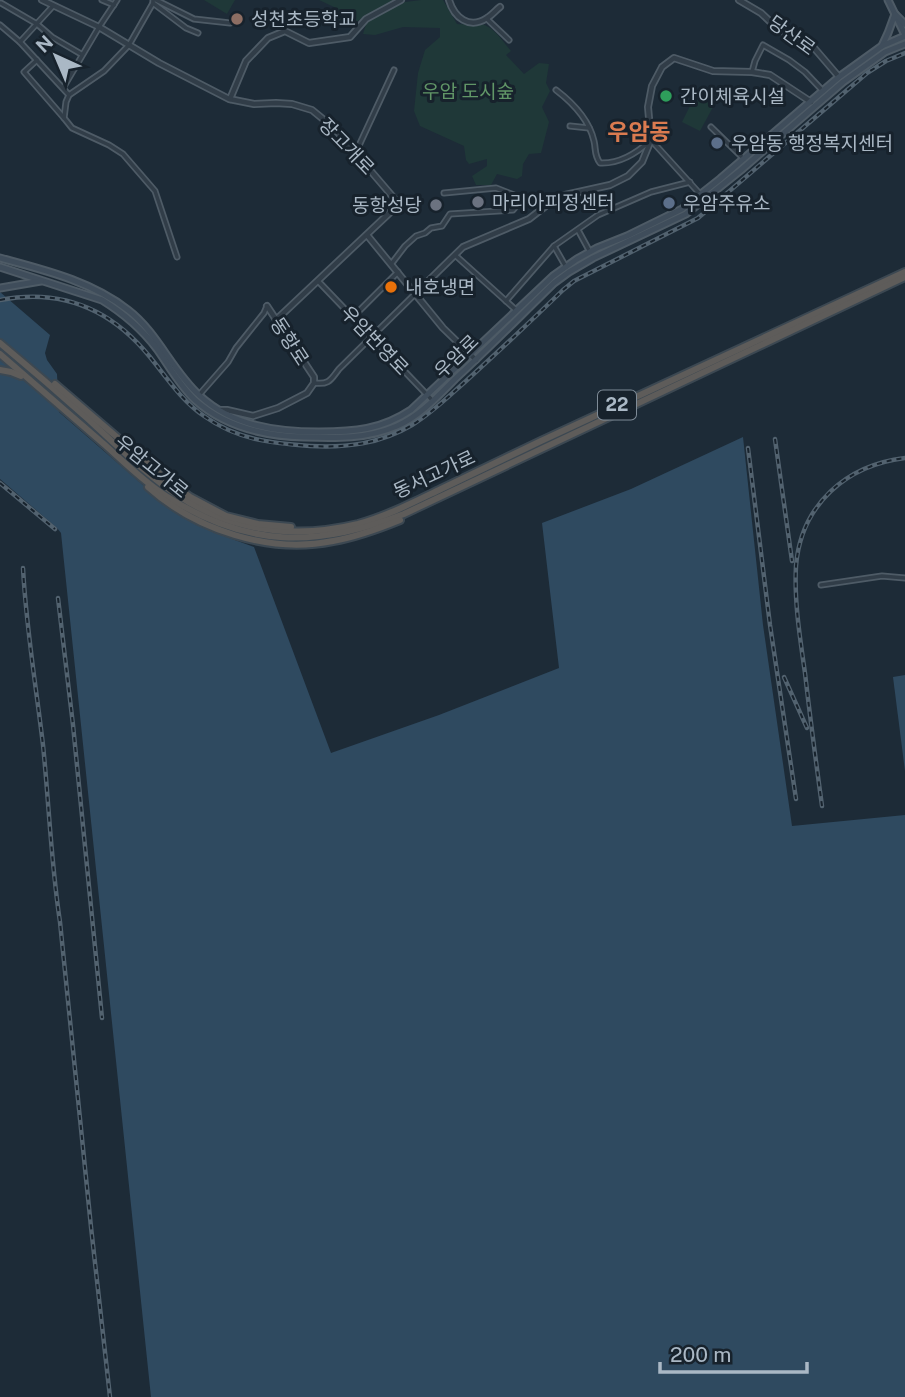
<svg xmlns="http://www.w3.org/2000/svg" width="905" height="1397" font-family="'Public Sans','Noto Sans KR',sans-serif">
<style>
.green{fill:#1f3838}
.water{fill:#2f4a60}
.lines{fill:none;stroke-linecap:round;stroke-linejoin:round}
.minor-casing{stroke:#4e5b66;stroke-width:7}
.tertiary-casing{stroke:#4e5b66;stroke-width:8}
.secondary-casing{stroke:#4e5b66;stroke-width:9}
.trunk-casing{stroke:#3c4852;stroke-width:10}
.minor{stroke:#313d48;stroke-width:3.5}
.tertiary{stroke:#313d48;stroke-width:4.5}
.secondary{stroke:#3f4d5b;stroke-width:5}
.trunk{stroke:#5e5c5a;stroke-width:6}
.rail-casing{stroke:#52626f;stroke-width:4.5}
.rail{stroke:#17222c;stroke-width:2;stroke-dasharray:5;stroke-linecap:butt}
.education-dot{fill:#8d6e63;stroke:#17222c;stroke-width:2.5}
.leisure-dot{fill:#2e9e5b;stroke:#17222c;stroke-width:2.5}
.service-dot{fill:#5c6f8a;stroke:#17222c;stroke-width:2.5}
.worship-dot{fill:#6b7280;stroke:#17222c;stroke-width:2.5}
.food-dot{fill:#e8710a;stroke:#17222c;stroke-width:2.5}
.labels{text-anchor:middle;stroke-width:6;stroke-linejoin:round;paint-order:stroke}
.shield{fill:#17222c;stroke:#7e8b97;stroke-width:2}
.shield-label{font-size:18px;font-weight:bold;fill:#aab8c5}
.poi-label{font-size:19px;fill:#aab8c5;stroke:#17222c;text-anchor:start}
.street-label{font-size:19px;fill:#aab8c5;stroke:#17222c}
.park-label{font-size:19px;fill:#619667;stroke:#17222c}
.quarter-label{font-size:23px;font-weight:bold;fill:#db7b50;stroke:#17222c}
</style>
<rect width="100%" height="100%" fill="#1d2b37"/>
<g class="green">
<path d="M204 0H235L227 14Z"/>
<path d="M319 0H395L354 23 340 20 334 7Z"/>
<path d="M421 0H443L457 24C465 25 472 23 480 24 493 25 503 42 511 51L506 55 524 74 539 63 549 64 546 83 550 91 542 107 549 122 541 153 529 154 523 164 522 176 517 179 497 174 491 185H476L472 176 487 166V159L469 164 466 160 464 146 420 126 414 111 418 73 425 50 440 37V28L403 27 375 35 363 34 367 21 405 2Z"/>
<path d="M700 86 719 96 700 131 682 122Z"/>
</g>
<g class="water">
<path d="M0 292 50 335 45 353 47 360 57 374 59 412 166 505 213 532 254 547 331 753 439 715 559 668 542 523 631 489 743 437 763 625 792 826 905 815V1397H151L61 533 57 528 0 479Z"/>
<path d="M905 675V771L893 677Z"/>
</g>
<g class="lines">
<defs>
<g id="minor">
<path d="M102 0 114 5"/>
<path d="M153 0V3L186 28 198 33"/>
<path d="M156 0 194 19 230 23 236 20"/>
<path d="M1 3 37 24 52 37 81 54"/>
<path d="M153 3 129 45 104 71 69 95 66 102 64 118 72 128 109 145 123 154 155 191 177 257"/>
<path d="M487 19 509 40"/>
<path d="M0 25 20 42 69 95"/>
<path d="M20 42 53 6"/>
<path d="M37 60 24 72 64 118"/>
<path d="M752 72 755 61 763 45 789 60 805 72 823 91"/>
<path d="M63 88 99 27 117 0"/>
<path d="M556 90C573 103 589 119 594 141 596 149 594 155 600 163 620 164 637 153 651 140L700 194"/>
<path d="M570 126 589 128"/>
<path d="M711 127 744 159"/>
<path d="M356 152 394 70"/>
<path d="M578 230 590 252"/>
<path d="M554 246 566 267"/>
<path d="M455 255 516 310"/>
<path d="M392 263 405 246 416 236 425 233 431 228 442 226 450 214 513 210 518 204 514 195 496 188 444 193"/>
<path d="M318 281 433 401"/>
<path d="M506 301 554 246 598 215 651 192 690 182"/>
<path d="M353 317 398 272"/>
<path d="M314 383C330 385 331 379 339 369L415 294"/>
<path d="M199 395 228 362 236 348 264 313 267 306"/>
<path d="M821 585 882 576 905 578"/>
</g>
<g id="tertiary">
<path d="M42 0 99 27 159 63 229 99 254 104 276 103 292 104 312 110 334 128 399 204 276 320"/>
<path d="M449 0C454 17 469 30 487 18 492 15 496 10 500 7"/>
<path d="M739 0 761 13 779 30 809 42 839 77"/>
<path d="M230 99 246 61 268 38 285 31 309 43 350 37 366 19 401 0"/>
<path d="M367 235 443 328 476 360"/>
<path d="M415 294 463 247 529 219 547 205 565 195 610 185 628 176 642 162 651 140 648 107 652 86 662 67 674 58 713 71 752 72 770 75 811 102"/>
<path d="M220 410H227L253 416 278 408 307 393 314 383V377L267 306"/>
</g>
<g id="secondary">
<path d="M888 0 905 35"/>
<path d="M882 46 888 33 895 14 905 24"/>
<path d="M0 258C44 270 91 281 128 310 158 333 172 371 200 396 233 426 276 432 319 432 354 432 381 430 411 410L553 276 577 259 597 248 627 236 682 209 720 179 839 77 882 46 905 36"/>
<path d="M0 267 102 300C123 313 142 329 157 349 169 366 180 386 195 400 225 427 264 436 304 437 336 438 367 439 397 426 420 416 438 396 455 379 489 348 521 315 554 283L569 272 593 258 686 214 741 170 843 82 885 52 905 44"/>
<path d="M0 288 41 281"/>
</g>
<g id="trunk">
<path d="M0 343C30 368 59 393 88 419 131 459 175 504 233 522 273 534 317 534 358 524 387 516 414 502 441 489 474 473 508 457 541 441 662 385 783 328 905 272"/>
<path d="M0 354C35 384 70 415 105 445 124 462 144 482 166 496 248 548 316 548 404 514L905 277"/>
<path d="M0 370 11 372 21 376"/>
<path d="M55 384 167 480 190 497 226 516 258 524 291 527"/>
<path d="M148 487C196 530 269 554 333 541 356 537 378 529 400 520"/>
</g>
</defs>
<use href="#minor" class="minor-casing"/>
<use href="#tertiary" class="tertiary-casing"/>
<use href="#secondary" class="secondary-casing"/>
<use href="#trunk" class="trunk-casing"/>
<use href="#minor" class="minor"/>
<use href="#tertiary" class="tertiary"/>
<use href="#secondary" class="secondary"/>
<use href="#trunk" class="trunk"/>
<defs>
<g id="rail">
<path d="M0 300C62 288 111 309 150 357 167 378 182 401 204 416 238 440 270 443 310 446 346 448 380 444 412 425 432 413 449 396 466 381 499 351 531 321 563 290L574 281 698 218 867 73 886 61 905 53"/>
<path d="M775 439 792 561"/>
<path d="M748 448 770 625 796 799"/>
<path d="M0 483 55 529"/>
<path d="M23 568C26 627 36 686 43 745 49 804 51 863 60 922L91 1227 110 1397"/>
<path d="M58 598 73 725 102 1018"/>
<path d="M784 677 807 728"/>
<path d="M822 806C816 762 810 717 805 673 800 638 794 601 796 566 801 504 847 465 905 458"/>
</g>
</defs>
<use href="#rail" class="rail-casing"/>
<use href="#rail" class="rail"/>
</g>
<circle class="education-dot" cx="237" cy="19" r="7"/>
<circle class="leisure-dot" cx="666" cy="96" r="7"/>
<g class="service-dot">
<circle cx="717" cy="143" r="7"/>
<circle cx="669" cy="203" r="7"/>
</g>
<g class="worship-dot">
<circle cx="478" cy="202" r="7"/>
<circle cx="436" cy="205" r="7"/>
</g>
<circle class="food-dot" cx="391" cy="287" r="7"/>
<g class="labels">
<rect class="shield" x="598" y="390.5" width="38" height="29" rx="5"/>
<g class="shield-label">
<text x="617" y="411">22</text>
</g>
<g class="poi-label">
<text x="251" y="26">성천초등학교</text>
<text x="680" y="103">간이체육시설</text>
<text x="731" y="150">우암동 행정복지센터</text>
<text x="492" y="209">마리아피정센터</text>
<text x="683" y="210">우암주유소</text>
<text x="422" y="212" text-anchor="end">동항성당</text>
<text x="405" y="294">내호냉면</text>
</g>
<g class="street-label">
<text transform="translate(792 35) rotate(36)" y="7">당산로</text>
<text transform="translate(347 146) rotate(46)" y="7">장고개로</text>
<text transform="translate(375 340) rotate(46)" y="7">우암번영로</text>
<text transform="translate(290 341) rotate(57)" y="7">동항로</text>
<text transform="translate(456 356) rotate(-44)" y="7">우암로</text>
<text transform="translate(152 466) rotate(39)" y="7">우암고가로</text>
<text transform="translate(434 474) rotate(-25)" y="7">동서고가로</text>
</g>
<g class="park-label">
<text x="468" y="98">우암 도시숲</text>
</g>
<g class="quarter-label">
<text x="639" y="140">우암동</text>
</g>
</g>
<g transform="translate(56 56) rotate(316)" stroke="#17222c" stroke-width="5" paint-order="stroke">
<path d="M0-5L12 26L0 18L-12 26Z" fill="#aab8c5"/>
<text y="-10" font-size="19" font-weight="bold" text-anchor="middle" fill="#aab8c5">N</text>
</g>
<path d="M660 1362v10h147v-10" fill="none" stroke="#aab8c5" stroke-width="3.5"/>
<text x="670" y="1362" font-size="21" fill="#aab8c5" stroke="#17222c" stroke-width="5" paint-order="stroke">200 m</text>
</svg>
